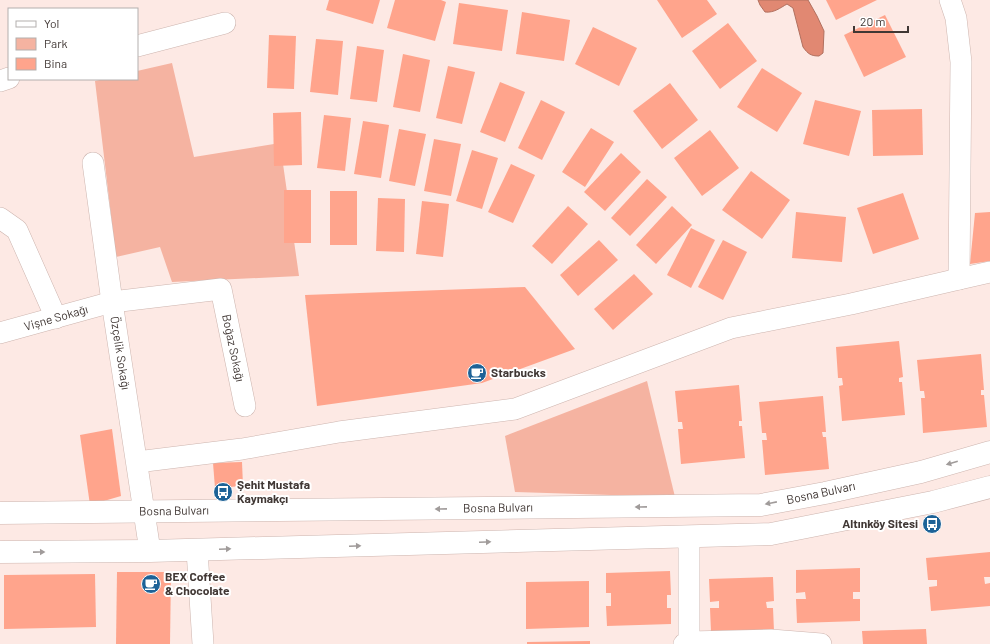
<svg xmlns="http://www.w3.org/2000/svg" width="990" height="644" font-family="Barlow,sans-serif">
<style>
.green{fill:#f5b3a1}
.water{fill:#e18872;stroke:#b1705f}
.building{fill:#ffa48c}
.lines{fill:none;stroke-linecap:round;stroke-linejoin:round}
.minor-casing{stroke:#cdb5af;stroke-width:22}
.major-casing{stroke:#cdb5af;stroke-width:23}
.minor{stroke:#fff;stroke-width:21}
.major{stroke:#fff;stroke-width:22}
.oneway{fill:#a09b9a}
.labels{text-anchor:middle;stroke-width:4;stroke-linejoin:round;paint-order:stroke}
.street-label{font-size:12px;fill:#403734;stroke:#fff}
.poi-label{font-size:12px;font-weight:bold;fill:#403734;stroke:#fff;text-anchor:start}
</style>
<rect width="100%" height="100%" fill="#fde9e4"/>
<g class="green">
<path d="M172 63 194 157 280 143 299 276 172 282 160 247 116 257 95 81 104 79H137V71Z"/>
<path d="M647 381 675 497 515 492 505 436Z"/>
</g>
<path class="water" d="M758 0H808L817 16 824 31 823 53 819 56C811 56 808 54 803 47L793 8 787 4C780 8 774 13 765 12L760 5Z"/>
<g class="building">
<path d="M329 0H380L373 24 326 10Z"/>
<path d="M395 0H441L446 2 435 41 387 28Z"/>
<path d="M657 0H707L717 14 682 38Z"/>
<path d="M826 0H877L836 20Z"/>
<path d="M459 3 508 10 502 51 453 44Z"/>
<path d="M522 12 570 20 564 61 516 54Z"/>
<path d="M885 15 906 57 864 77 844 35Z"/>
<path d="M728 23 757 61 720 89 692 51Z"/>
<path d="M593 27 637 48 619 86 575 64Z"/>
<path d="M269 35 296 36 294 89 267 88Z"/>
<path d="M316 39 343 41 338 95 310 92Z"/>
<path d="M357 46 384 50 377 102 350 99Z"/>
<path d="M403 54 430 60 420 112 393 107Z"/>
<path d="M448 66 475 72 462 124 436 118Z"/>
<path d="M762 68 802 93 777 132 737 107Z"/>
<path d="M500 82 525 92 505 142 480 132Z"/>
<path d="M670 83 698 120 662 149 633 111Z"/>
<path d="M541 100 565 112 542 160 518 148Z"/>
<path d="M815 100 861 111 849 156 803 144Z"/>
<path d="M922 109 923 155 873 156 872 110Z"/>
<path d="M301 112 302 165 274 166 273 113Z"/>
<path d="M324 115 351 118 345 171 317 168Z"/>
<path d="M363 121 389 125 381 178 354 174Z"/>
<path d="M591 128 614 142 585 187 562 172Z"/>
<path d="M399 129 426 134 415 186 389 181Z"/>
<path d="M710 130 739 168 702 196 674 158Z"/>
<path d="M434 139 461 144 451 196 424 191Z"/>
<path d="M472 150 498 158 482 209 456 201Z"/>
<path d="M621 153 641 172 605 211 584 192Z"/>
<path d="M511 164 535 175 513 223 488 212Z"/>
<path d="M751 171 790 200 762 239 722 210Z"/>
<path d="M647 179 667 197 630 236 611 218Z"/>
<rect x="284" y="190" width="27" height="53"/>
<rect x="330" y="191" width="27" height="54"/>
<path d="M903 193 919 239 873 254 857 208Z"/>
<path d="M378 198 405 199 404 252 376 251Z"/>
<path d="M422 201 449 204 443 257 416 254Z"/>
<path d="M568 206 588 224 552 264 532 246Z"/>
<path d="M672 206 692 225 656 264 636 245Z"/>
<path d="M796 212 846 217 842 262 792 258Z"/>
<path d="M990 212V261L970 264 975 213Z"/>
<path d="M691 228 715 240 691 288 667 275Z"/>
<path d="M599 240 618 260 578 296 560 275Z"/>
<path d="M723 240 747 252 723 300 698 287Z"/>
<path d="M634 274 653 294 613 330 594 309Z"/>
<path d="M525 287 575 349 482 383 317 406 305 295Z"/>
<path d="M899 341 903 377 899 378V382H902L905 415 842 421 839 386 843 385 842 378H838L836 347Z"/>
<path d="M981 354 984 390H981V395H984L987 427 923 433 921 398H925L924 391H920L917 360Z"/>
<path d="M739 385 742 421H739V426H742L745 458 681 464 678 429H683L682 422H678L675 391Z"/>
<path d="M823 396 826 432H822L823 437H826L829 469 765 475 762 440H767L766 433H762L759 402Z"/>
<path d="M112 429 121 496 90 505 80 435Z"/>
<path d="M242 462 243 486 215 488 213 463Z"/>
<path d="M990 552V577H984L985 584 990 583V606L931 611 929 587 937 586V580H928L926 558Z"/>
<path d="M860 568V592H853V599H860V621L797 623 796 599H806L805 592 796 593V570Z"/>
<path d="M670 571 671 595H667V608H671V624L607 626 606 606H611V593H606V573Z"/>
<path d="M117 572H171L170 644H116Z"/>
<path d="M95 574 96 627 4 629V575Z"/>
<path d="M773 577 774 601 766 602 767 608H773L774 631 711 632 710 608H719V601L710 602 709 579Z"/>
<path d="M589 581V627L526 629V582Z"/>
<path d="M926 629 927 644H863L862 631Z"/>
<path d="M590 641V644H527V642Z"/>
</g>
<g class="lines">
<defs>
<g id="minor">
<path d="M950 0 956 18 961 62 959 279"/>
<path d="M137 46 225 23"/>
<path d="M0 81 9 78"/>
<path d="M93 163 112 302 150 551"/>
<path d="M0 218 17 230 56 318"/>
<path d="M0 333 112 302 221 289 245 406"/>
<path d="M137 462 242 449 339 432 515 409 731 328 851 304 959 279 990 272"/>
<path d="M197 550 203 644"/>
<path d="M689 642 771 640 821 644"/>
<path d="M684 644 689 642V537"/>
</g>
<g id="major">
<path d="M0 513 761 505 825 493 921 472 990 452"/>
<path d="M0 552 150 551 771 534 933 502 990 487"/>
</g>
</defs>
<use href="#minor" class="minor-casing"/>
<use href="#major" class="major-casing"/>
<use href="#minor" class="minor"/>
<use href="#major" class="major"/>
</g>
<defs><path id="oneway-solid" d="M-6-.8H1V-3.2L6.5 0L1 3.2V.8H-6Z"/></defs>
<g class="oneway">
<use href="#oneway-solid" transform="translate(952 463) rotate(164)"/>
<use href="#oneway-solid" transform="translate(771 503) rotate(169)"/>
<use href="#oneway-solid" transform="translate(641 507) rotate(179)"/>
<use href="#oneway-solid" transform="translate(441 509) rotate(179)"/>
<use href="#oneway-solid" transform="translate(485 542) rotate(-2)"/>
<use href="#oneway-solid" transform="translate(355 546) rotate(-2)"/>
<use href="#oneway-solid" transform="translate(225 549) rotate(-2)"/>
<use href="#oneway-solid" transform="translate(39 552) rotate(-1)"/>
</g>
<defs>
<symbol id="cafe-disc" viewBox="-11 -11 22 22"><circle r="9.5" fill="#1d6297" stroke="#fff"/><path d="M-5.5-4.5H6V0H3Q3 3.5 0 3.5H-2.5Q-5.5 3.5-5.5 0ZM3-3.2v2h1.7v-2ZM-6 4.5H4V6H-6Z" fill="#fff"/></symbol>
<symbol id="bus-disc" viewBox="-11 -11 22 22"><circle r="9.5" fill="#1d6297" stroke="#fff"/><path d="M-5-6H5V4H4V6H2V4H-2V6H-4V4H-5ZM-3.5-4V0h7V-4ZM-3.5 1.2v1.5H-2V1.2ZM2 1.2v1.5H3.5V1.2Z" fill="#fff"/></symbol>
</defs>
<g fill-rule="evenodd">
<use href="#cafe-disc" x="466" y="362" width="22" height="22"/>
<use href="#bus-disc" x="212" y="481" width="22" height="22"/>
<use href="#bus-disc" x="921" y="513" width="22" height="22"/>
<use href="#cafe-disc" x="140" y="573" width="22" height="22"/>
</g>
<g class="labels">
<g class="street-label">
<text transform="translate(56 318) rotate(-16)" y="4">Vişne Sokağı</text>
<text transform="translate(233 348) rotate(78)" y="4">Boğaz Sokağı</text>
<text transform="translate(120 353) rotate(81)" y="4">Özçelik Sokağı</text>
<text transform="translate(821 493) rotate(-12)" y="4">Bosna Bulvarı</text>
<text transform="translate(498 508) rotate(-1)" y="4">Bosna Bulvarı</text>
<text transform="translate(174 511) rotate(-1)" y="4">Bosna Bulvarı</text>
</g>
<g class="poi-label">
<text x="491" y="377">Starbucks</text>
<text x="237" y="489">Şehit Mustafa<tspan x="237" dy="14">Kaymakçı</tspan></text>
<text x="918" y="528" text-anchor="end">Altınköy Sitesi</text>
<text x="165" y="581">BEX Coffee<tspan x="165" dy="14">&amp; Chocolate</tspan></text>
</g>
</g>
<rect x="8" y="8" width="130" height="72" fill="#ffffff" stroke="#b3afae"/>
<rect x="16" y="21" width="20" height="6" fill="#ffffff" stroke="#b3afae"/>
<text x="44" y="28" font-size="12" fill="#403734">Yol</text>
<rect x="16" y="38" width="20" height="12" fill="#f5b3a1" stroke="#b3afae"/>
<text x="44" y="48" font-size="12" fill="#403734">Park</text>
<rect x="16" y="58" width="20" height="12" fill="#ffa48c" stroke="#b3afae"/>
<text x="44" y="68" font-size="12" fill="#403734">Bina</text>
<path d="M854 26v6h54v-6" fill="none" stroke="#403734" stroke-width="2"/>
<text x="860" y="26" font-size="12" fill="#403734" stroke="#ffffff" stroke-width="3" paint-order="stroke">20 m</text>
</svg>
